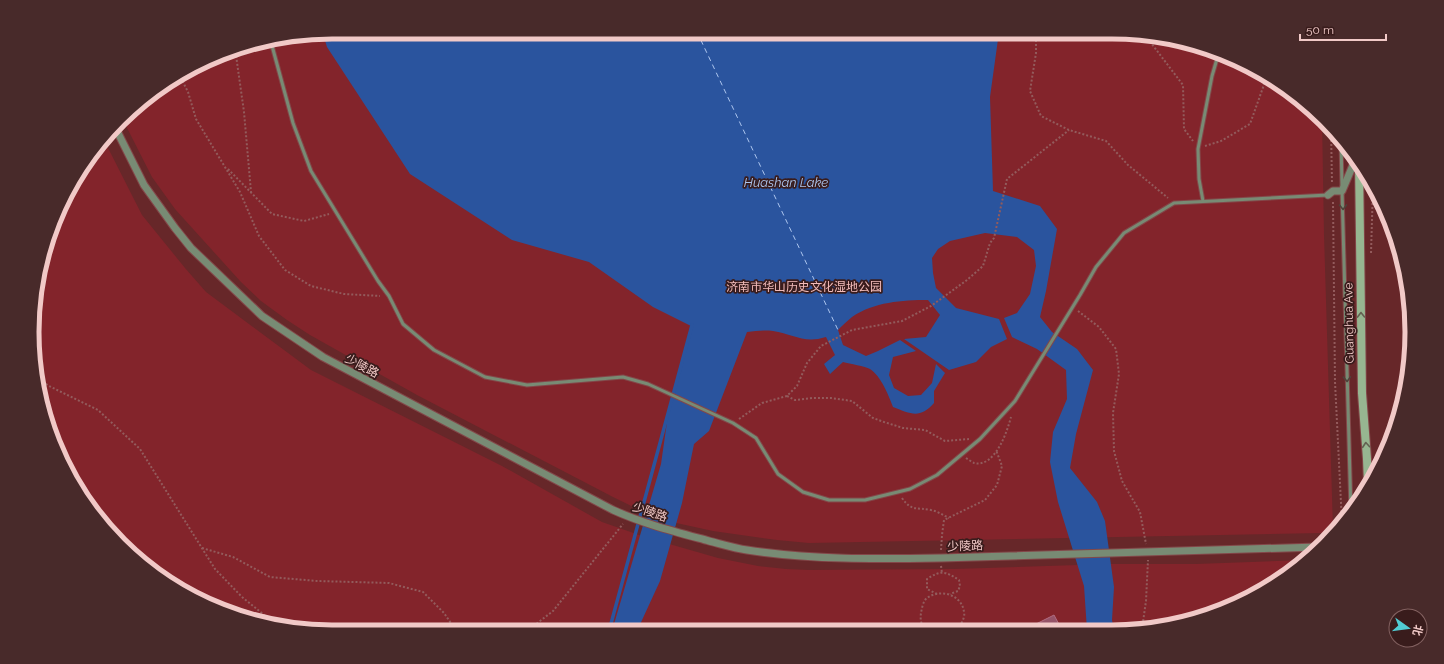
<svg xmlns="http://www.w3.org/2000/svg" width="1444" height="664" font-family="Raleway,'Noto Sans SC',sans-serif">
<style>
.green{fill:#83242b}
.water{fill:#2a549e}
.lines{fill:none;stroke-linecap:round;stroke-linejoin:round}
.stream{stroke:#2a549e;stroke-width:3.5}
.ferry{stroke:#adc6ef;stroke-width:1;stroke-dasharray:5 4;stroke-linecap:butt}
.building{fill:#955368;stroke:#b16c80}
.service-casing{stroke:#834749;stroke-width:5}
.tertiary-casing{stroke:#834749;stroke-width:9}
.secondary-casing{stroke:#834749;stroke-width:10}
.path{stroke:#935b5c;stroke-width:2;stroke-dasharray:2 2;stroke-linecap:butt}
.service{stroke:#788b74;stroke-width:3}
.tertiary{stroke:#788b74;stroke-width:7}
.secondary{stroke:#97b691;stroke-width:8}
.oneway{stroke:#4f433b}
.oneway2{stroke:#636151}
.labels{text-anchor:middle;stroke-width:3.5;stroke-linejoin:round;paint-order:stroke}
.park-label{font-size:12px;fill:#f3bcba;stroke:#391c1c}
.street-label{font-size:12px;fill:#f1c9c7;stroke:#391c1c}
.water-label{font-size:13px;font-style:italic;fill:#adc6ef;stroke:#391c1c}
.rim{fill:none;stroke:#f1c9c7;stroke-width:5}
</style>
<rect width="100%" height="100%" fill="#672729"/>
<g class="green">
<path d="M332 32H1112L1170 38 1227 55 1278 82 1322 118 1324 235 1333 529 1322 533 809 543 777 540 713 531 658 519 613 497 417 395 310 335 287 320 261 301 241 282 175 209 152 177 123 120 134 106 182 72 235 48Z"/>
<path d="M105 142 142 215 185 268 206 292 311 370 502 466 602 522 645 537 718 558 758 566 786 569 809 570 954 569 1110 564H1196L1305 560 1295 570 1227 609 1151 629 332 632 274 626 217 609 134 558 72 482 48 429 35 371 38 274 72 182Z"/>
</g>
<path class="water" d="M332 32H999L990 97 993 191 1040 206 1057 229 1046 291 1040 317 1052 332 1077 349 1093 370 1076 434 1070 468 1097 502 1105 521 1114 587 1112 620 1114 630H1087L1084 586 1058 502 1050 462 1053 432 1067 399 1066 370 1037 349 1012 337 1004 318 1017 313 1030 294 1036 266 1034 250 1017 237 985 233 950 241 938 249 932 258 933 273 936 288 956 308 999 319 1007 339 991 347 976 362 949 370 904 339 926 337 940 315 928 300C902 300 874 302 852 317 847 321 842 326 838 330L843 345 866 356 878 351 900 340 916 351 893 357 889 375 894 388 908 396 921 395 932 383 936 364 945 373 934 391V403C920 419 911 414 893 407 889 396 881 376 870 369 865 366 850 364 843 362L830 374 824 364 835 355 826 337C804 344 793 334 773 331 764 330 756 331 747 332L709 431 694 444 682 503 660 581 637 631H612L661 464 669 408 691 326 653 307 589 262 512 240 410 174 327 47 323 34Z"/>
<g class="lines">
<path class="stream" d="M609 631 692 325"/>
<path class="ferry" d="M697 32 838 330"/>
</g>
<path class="building" d="M1054 615 1062 630H1039L1036 624Z"/>
<g class="lines">
<defs>
<g id="service">
<path d="M271 42 293 123 311 171 378 281 389 296 403 324 434 350 485 377 527 385 623 377 648 384 733 423 756 438 778 474 803 492 829 500H865L910 489 937 475 980 439 1015 401 1080 295 1096 267 1124 233 1174 203 1328 195"/>
<path d="M1341 141 1342 185"/>
<path d="M1342 190 1351 513"/>
<path d="M1203 201 1199 179 1198 149 1212 76 1219 52"/>
</g>
<g id="tertiary">
<path d="M116 129 144 185 175 228 191 248 262 316 323 357 613 510C644 524 676 532 709 541 721 544 734 548 747 550 811 560 877 559 941 558L1318 547"/>
<path d="M1328 195 1333 191H1342L1356 158"/>
</g>
<path id="secondary" d="M1359 162 1362 393 1367 459 1368 484"/>
</defs>
<use href="#service" class="service-casing"/>
<use href="#tertiary" class="tertiary-casing"/>
<use href="#secondary" class="secondary-casing"/>
<g class="path">
<path d="M1036 32V53L1030 91 1041 116 1069 130 1106 141 1128 165 1168 198"/>
<path d="M1145 35 1183 85 1184 129 1193 141"/>
<path d="M235 48 244 112 251 192"/>
<path d="M179 74 188 92 196 119 240 192 259 236 285 270 311 286 344 294 380 296"/>
<path d="M1331 128 1332 183"/>
<path d="M1205 146 1221 141 1250 124 1266 79 1262 74"/>
<path d="M228 169 272 214 304 221 329 214"/>
<path d="M1333 202 1335 382 1342 523"/>
<path d="M1371 253 1373 186"/>
<path d="M1078 311 1099 327 1116 349 1119 374 1113 413 1114 451 1122 481 1140 512 1146 544"/>
<path d="M36 377 49 386 98 410 140 449 215 569 242 597 274 623 275 626"/>
<path d="M787 396 795 400 813 398H831L852 401 873 418 884 422 903 428 925 430 945 441 969 439"/>
<path d="M739 419 762 403 787 396 797 386 807 363 821 346 852 330 902 321 931 306 967 280 983 266 990 243 994 238 1007 179 1069 130"/>
<path d="M966 458C969 460 972 462 974 463 995 468 1007 432 1011 417"/>
<path d="M902 498C912 512 917 507 931 510 937 511 943 515 949 518"/>
<path d="M202 548 233 557 270 577 317 581 389 583 423 592 444 613 457 632"/>
<path d="M941 550 942 535 944 520 985 500 997 485 1002 466 996 450"/>
<path d="M941 566 942 573"/>
<path d="M937 594 927 589V579C941 570 945 571 959 580L960 586 958 591 950 594"/>
<path d="M1142 629 1146 601 1148 560"/>
<path d="M926 630C921 625 920 620 921 613 922 608 923 601 927 598 941 588 962 595 964 612 965 616 963 620 961 624"/>
<path d="M955 630 961 624H973L992 630"/>
<path d="M527 631 553 611 623 524"/>
</g>
<use href="#service" class="service"/>
<use href="#tertiary" class="tertiary"/>
<use href="#secondary" class="secondary"/>
</g>
<defs><path id="oneway-chevron" d="M-2-3.5L2.5 0L-2 3.5" fill="none" stroke-width="1.6" stroke-linecap="round" stroke-linejoin="round"/></defs>
<g class="oneway">
<use href="#oneway-chevron" transform="translate(1343 207) rotate(89)"/>
<use href="#oneway-chevron" transform="translate(1347 379) rotate(88)"/>
</g>
<g class="oneway2">
<use href="#oneway-chevron" transform="translate(1361 315) rotate(-91)"/>
<use href="#oneway-chevron" transform="translate(1366 445) rotate(-95)"/>
</g>
<g class="labels">
<g class="park-label">
<text x="804" y="291">济南市华山历史文化湿地公园</text>
</g>
<g class="street-label">
<text transform="translate(1349 323) rotate(-91)" y="4">Guanghua Ave</text>
<text transform="translate(362 366) rotate(28)" y="4">少陵路</text>
<text transform="translate(650 512) rotate(19)" y="4">少陵路</text>
<text transform="translate(965 546) rotate(-2)" y="4">少陵路</text>
</g>
<g class="water-label">
<text x="786" y="187">Huashan Lake</text>
</g>
</g>
<path d="M0 0H1444V664H0ZM332 39H1112A293 293 0 0 1 1405 332V332A293 293 0 0 1 1112 625H332A293 293 0 0 1 39 332V332A293 293 0 0 1 332 39Z" fill="#482a2a" fill-rule="evenodd"/>
<path class="rim" d="M332 39H1112A293 293 0 0 1 1405 332V332A293 293 0 0 1 1112 625H332A293 293 0 0 1 39 332V332A293 293 0 0 1 332 39Z"/>
<g transform="translate(1408 628) rotate(104)"><circle r="19" fill="#391c1c" stroke="#836160"/>
<path d="M0-3L7 15L0 10L-7 15Z" fill="#51ccd3"/>
<text y="-6" font-size="11" font-weight="bold" text-anchor="middle" fill="#f1c9c7">北</text>
</g>
<path d="M1300 34v6h86v-6" fill="none" stroke="#f1c9c7" stroke-width="2"/>
<text x="1306" y="34" font-size="12" fill="#f1c9c7" stroke="#391c1c" stroke-width="3" paint-order="stroke">50 m</text>
</svg>
